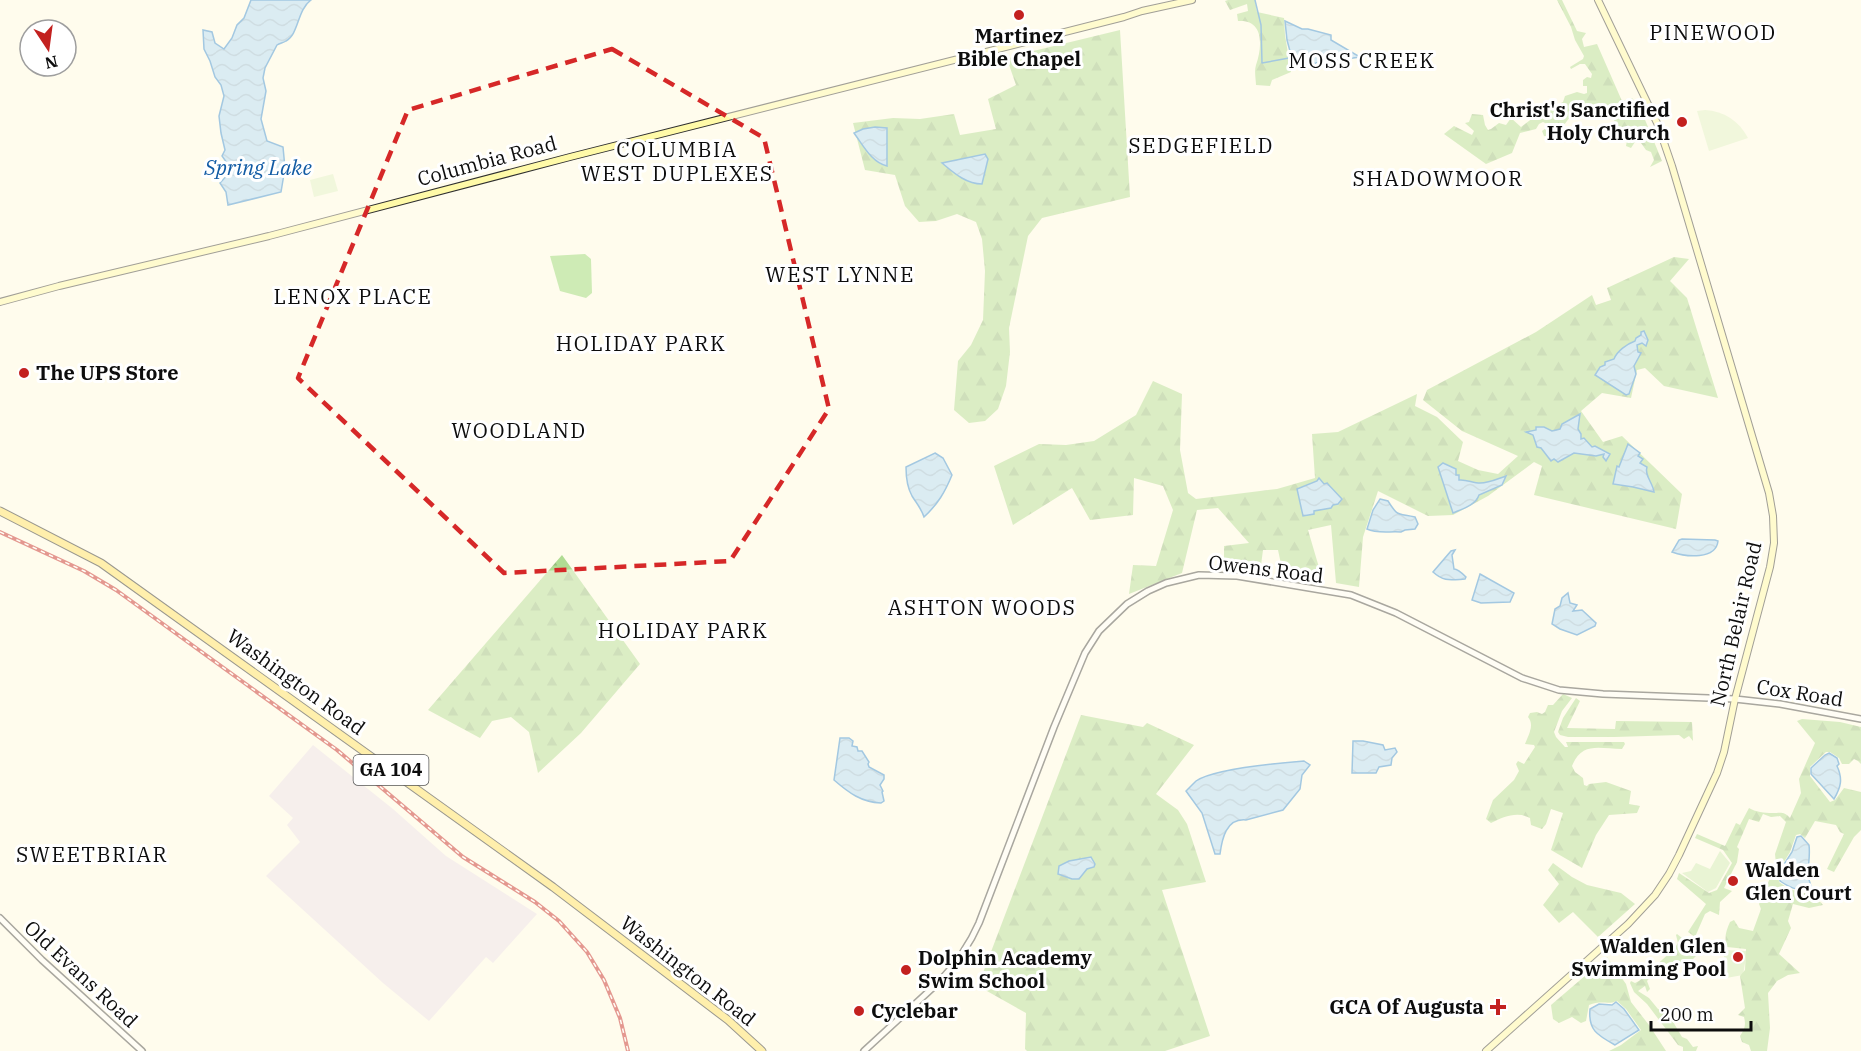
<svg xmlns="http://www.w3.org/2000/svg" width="1861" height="1051" font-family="'IBM Plex Serif',serif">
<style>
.industrial{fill:#ece1ec}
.grass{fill:#ceebb5}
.forest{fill:url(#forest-firs)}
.pitch{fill:#e0f2c7}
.water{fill:url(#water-waves);stroke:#338ad3;stroke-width:1.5}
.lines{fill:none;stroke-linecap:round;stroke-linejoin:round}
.stream{stroke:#338ad3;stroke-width:1.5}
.tertiary-casing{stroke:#404040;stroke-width:8}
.secondary-casing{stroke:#2f2f2f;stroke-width:8}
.primary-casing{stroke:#1e1e1e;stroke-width:9}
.tertiary{stroke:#fff;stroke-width:5}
.secondary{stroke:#fffaa8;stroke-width:6}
.primary{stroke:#fee15d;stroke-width:7}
.rail-casing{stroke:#c3211f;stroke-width:4}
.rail{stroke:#fff;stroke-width:1.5;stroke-dasharray:4.5;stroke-linecap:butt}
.marked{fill:none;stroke:#d62828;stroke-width:4.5;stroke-dasharray:12 8;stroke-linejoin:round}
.poi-dot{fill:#c3211f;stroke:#fff;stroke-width:2}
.labels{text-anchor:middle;stroke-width:6;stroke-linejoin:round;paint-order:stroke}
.shield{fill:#fff;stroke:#565656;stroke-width:1.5}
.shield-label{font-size:18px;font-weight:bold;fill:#0d0d0d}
.poi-label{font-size:20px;font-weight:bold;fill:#0d0d0d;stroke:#fff;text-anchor:start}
.street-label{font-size:20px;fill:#0d0d0d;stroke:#fff}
.neighbourhood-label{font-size:21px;letter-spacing:1.5px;fill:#0d0d0d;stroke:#fff}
.water-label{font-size:21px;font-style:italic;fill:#115ba4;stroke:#fff}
</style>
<defs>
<pattern id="forest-firs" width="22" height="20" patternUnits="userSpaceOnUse" patternTransform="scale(1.5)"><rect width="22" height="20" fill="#b0dc93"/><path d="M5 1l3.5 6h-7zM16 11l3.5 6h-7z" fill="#96bc7e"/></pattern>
<pattern id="water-waves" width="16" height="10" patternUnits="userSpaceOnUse" patternTransform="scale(1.5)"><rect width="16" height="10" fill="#afd9f9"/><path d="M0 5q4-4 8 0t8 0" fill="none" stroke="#95b9d4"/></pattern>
</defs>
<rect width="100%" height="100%" fill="#fffced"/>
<path class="industrial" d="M313 745 393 809 446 856 537 914 493 963 486 957 429 1021 383 983 266 876 300 842 287 825 293 818 269 796Z"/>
<g class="grass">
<path d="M585 254 591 259 592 293 586 298 560 291 550 256Z"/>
<path d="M1720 851 1730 863 1716 888 1708 892 1682 873 1691 871 1696 863 1710 869Z"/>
<path d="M1724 950 1747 951 1743 975 1726 978 1723 971 1721 972 1720 964 1724 963Z"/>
</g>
<g class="forest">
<path d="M1228 0H1255L1257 12 1284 18 1285 35 1291 72 1272 80 1270 86 1256 85C1256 80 1254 71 1256 65 1262 48 1265 19 1238 21L1237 14 1248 11 1247 4 1230 10 1225 1Z"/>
<path d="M1557 0H1562L1577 31 1586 33 1582 39 1584 47 1597 44 1622 101 1632 98 1641 110 1662 161 1650 167 1654 160 1651 152 1646 150 1641 143 1635 142 1631 148 1626 146 1627 140 1612 117 1604 110 1596 115 1588 114 1584 109C1563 113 1565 139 1544 136L1542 131 1546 128 1547 124 1543 122 1539 124 1536 129 1520 133 1512 153 1486 164 1444 134 1454 126 1472 135 1474 131 1465 123 1469 122 1472 114 1483 115 1485 125 1488 130 1491 129 1499 123 1506 125 1511 118 1521 127 1538 114 1563 102 1565 96 1577 92 1584 94 1587 93V86H1583V80L1587 77 1591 78 1592 74 1585 64H1580L1571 69 1570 67 1583 59 1584 56 1575 40 1571 27Z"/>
<path d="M1120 30 1130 197 1042 218 1028 236 1009 328 1010 352 1006 386 998 409 985 421 969 423 954 410 958 361 971 345 983 320 985 271 982 239 976 222 957 214 936 221 919 222 905 206 895 175 865 170 853 123 893 118 920 119 954 114 960 135 996 129 988 99 1016 85 1007 59 1021 54Z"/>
<path d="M1674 257 1689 259 1670 281 1687 298 1718 398 1664 386 1645 368 1637 370 1631 398 1602 393 1581 411 1603 442 1622 436 1682 494 1676 529 1534 495 1542 466 1534 462 1488 496 1453 515 1428 516 1378 491 1363 537 1359 587 1336 583 1331 525 1308 530 1323 581 1274 577 1281 564 1278 550H1263L1260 573 1224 571V546L1249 543 1218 508 1197 510 1182 573 1129 594 1133 565 1156 566 1173 510 1163 486 1134 478 1133 515 1090 520 1072 488 1013 525 994 466 1039 444 1066 445 1094 441 1136 415 1153 381 1182 394 1180 450 1188 493 1196 499 1277 489 1315 478 1312 434 1338 432 1417 394 1415 406 1437 417 1463 442 1458 461 1478 470 1498 474 1518 456 1462 431 1423 400 1427 390 1536 332 1592 295 1596 305 1611 300 1607 288Z"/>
<path d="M562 555 640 664 581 733 538 773 529 732 511 717 492 721 480 738 428 710Z"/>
<path d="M1563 694 1572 698 1562 711 1554 732 1556 737 1565 747H1568L1566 742H1624L1625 744 1622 749C1600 749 1582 741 1572 766L1575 772 1583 778 1584 785 1587 786 1589 784 1606 782 1631 791 1629 804 1640 806 1637 813 1609 815 1596 835 1582 868 1551 850 1563 813 1551 809 1546 824 1542 829 1531 825 1530 818C1517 811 1503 817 1491 823L1486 819 1493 800 1514 780 1519 771 1516 764 1518 761 1524 764 1535 747 1534 745 1525 744C1528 736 1535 725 1528 717L1530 713 1537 712 1542 714 1545 712 1548 705H1553Z"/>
<path d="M1576 698 1580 701 1567 728 1615 729 1616 721 1692 722 1693 741 1689 736 1684 739 1679 735 1615 737H1568L1560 735 1558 732 1563 718Z"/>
<path d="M1081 715 1143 727 1147 723 1194 745 1156 794 1178 810 1187 824 1206 882 1162 890 1210 1036 1165 1051H1027L1025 1049 1026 1013 978 986Z"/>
<path d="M1802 719 1840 722 1861 727V764L1858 761 1854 759 1849 764H1842L1839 758 1830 752H1826L1810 767V776L1830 802 1835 800 1844 788 1861 792V830L1854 837 1834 872 1827 869 1844 834 1840 832 1836 825 1815 821 1805 838 1800 834 1796 835 1790 852 1778 872 1779 882 1789 889 1805 893C1809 900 1819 898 1823 905L1809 908 1793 904 1788 921 1791 928 1779 954 1800 973 1788 975 1777 981 1768 993 1770 1028 1767 1051H1751L1749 1045 1742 1042 1740 1036C1745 1029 1746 1025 1744 1017L1738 1015 1745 1008 1740 976 1745 970 1746 949 1727 947C1724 937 1726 931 1730 922L1734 920 1739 928 1753 931 1761 909 1759 904 1776 864 1775 854 1786 822 1780 816 1771 817 1763 814 1759 822 1749 819 1737 847 1739 849 1737 862 1724 888 1732 891 1720 902 1719 915 1710 911 1705 914 1695 937 1688 932 1706 904 1677 879 1679 873 1709 893 1717 890 1732 863 1723 850 1695 838 1697 834 1725 846 1736 823 1740 825 1749 808C1755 812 1765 813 1772 813 1781 813 1784 811 1790 818L1801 793 1799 779 1815 743 1797 721Z"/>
<path d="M1553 863 1572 877 1587 885 1621 893 1635 904 1598 937 1573 912 1559 923 1543 905 1559 884 1548 870Z"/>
<path d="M1677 934 1682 938 1683 945 1687 944 1696 956 1685 967H1683L1679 962C1668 962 1654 973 1647 981L1650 989 1647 992 1645 986 1638 991 1649 998 1658 1009 1664 1011 1672 1020 1682 1037 1687 1039 1693 1047 1698 1046 1696 1051H1683V1047L1678 1045 1647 1004 1634 992 1630 983 1631 981 1635 983 1639 981 1674 949 1678 943 1676 935Z"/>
<path d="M1607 957 1626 984 1631 1002 1649 1025 1666 1051H1609L1621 1045 1641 1030 1626 1009 1617 1001C1608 1005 1601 1000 1589 1005L1586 1021 1581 1023 1572 1017 1559 1023 1553 1019 1551 1005Z"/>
</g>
<g class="pitch">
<path d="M1705 110C1724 111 1739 121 1748 138L1709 151 1697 111Z"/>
<path d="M333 174 338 191 314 197 310 180Z"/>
</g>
<g class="water">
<path d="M251 0H311C297 10 299 34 286 41 283 43 280 43 277 45L265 68 263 78 266 91 261 119 267 141 283 147 285 168 281 192 228 205 226 192 220 183 232 170 222 156 225 150 221 133 219 116 224 96 221 85 215 77 210 61 204 49 203 30 212 32 215 43 224 49 232 38 237 25 244 18Z"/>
<path d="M1285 21 1302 29H1308L1331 35V40L1360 57 1339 60 1333 58 1330 60 1325 58C1317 65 1304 66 1294 66L1287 40Z"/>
<path d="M875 127 887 128V166C872 163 863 145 854 133L863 129Z"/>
<path d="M985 154 988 159 982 184C966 184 954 173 942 163Z"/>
<path d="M1644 331 1648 340 1646 346 1642 343 1637 345 1638 352 1641 353 1634 366 1636 374 1629 394 1626 395 1595 375 1600 367 1605 365V362L1614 359C1617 351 1627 344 1635 341L1636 338 1641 335V332Z"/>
<path d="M1580 414 1578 429 1581 434V439L1584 438 1592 447 1595 446 1610 454 1606 461 1603 457 1604 454 1596 456 1574 453 1558 462 1554 459 1551 461 1541 448 1537 447 1533 435 1526 432 1536 430V427H1544L1552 431 1560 429 1562 424Z"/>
<path d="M1628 444 1640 453 1638 456 1643 459 1640 463 1647 467C1644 475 1653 483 1654 492L1633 487 1613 484 1617 466 1619 467Z"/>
<path d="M935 453 943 458 952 475C945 492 938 504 924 517 921 508 917 504 912 496 907 487 906 477 906 467Z"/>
<path d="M1443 463 1456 469V475H1459V480C1466 479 1473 483 1480 483 1489 483 1497 479 1506 476L1502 485 1479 495C1476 505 1462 509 1453 513L1438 467Z"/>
<path d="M1319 478 1324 484 1327 483 1342 499 1338 504 1333 505 1331 508 1314 511V514L1303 516 1297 489 1317 481Z"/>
<path d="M1380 499 1388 501C1398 517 1397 513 1415 517L1418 524 1415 529 1405 530 1401 532C1390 531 1377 534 1367 529L1373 510Z"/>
<path d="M1682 539 1715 540 1718 541C1716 560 1686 557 1672 552L1679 540Z"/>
<path d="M1455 550 1452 555 1454 569C1458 569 1463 574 1466 577L1465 579C1450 580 1444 582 1433 572L1451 551Z"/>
<path d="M1480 574 1514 593 1510 602 1481 603 1472 600Z"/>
<path d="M1568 593 1570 603 1577 605 1573 611 1582 610 1596 623 1595 626 1577 635 1560 629 1552 624 1555 609 1560 606 1562 598Z"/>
<path d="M840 738H849L853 741 852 746 857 747 858 751H862L869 762 868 764 869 767 884 775V779L880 785 883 791 882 792 884 801 881 803C861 802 849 793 834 780Z"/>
<path d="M1353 741H1363L1383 745 1385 750 1395 748 1397 752 1392 758 1391 765 1379 767 1376 773H1352Z"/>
<path d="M1829 753 1837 758 1839 764 1837 766C1843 779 1841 787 1834 799L1811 774V768L1825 755Z"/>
<path d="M1304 761 1310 765 1302 775 1300 789 1283 810 1246 820C1226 818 1222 839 1220 854H1215L1202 813 1186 791C1189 788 1193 784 1196 781 1215 768 1280 763 1304 761Z"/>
<path d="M1801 836 1809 845C1811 860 1805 872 1811 886L1808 890C1797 891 1789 887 1780 881L1779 872 1792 852 1797 837Z"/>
<path d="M1091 857 1095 864 1094 867 1087 869 1079 879H1072L1058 874 1059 866 1069 861Z"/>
<path d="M1616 1002 1624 1009 1639 1030 1615 1045C1597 1035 1588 1030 1590 1009L1599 1004 1612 1005Z"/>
</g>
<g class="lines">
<path class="stream" d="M1255 0 1261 25 1262 63 1289 58"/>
<defs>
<g id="tertiary">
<path d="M0 918 42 960 142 1051"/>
<path d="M864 1051 939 982C956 964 969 946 979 923L1054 727 1085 653 1099 631 1127 604 1148 591 1166 583 1199 575 1237 576 1351 595 1396 613 1522 678 1559 690 1603 694 1735 699 1780 704 1861 719"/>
</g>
<g id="secondary">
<path d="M0 302 59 286 269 236 570 157 1124 17 1142 11 1192 0"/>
<path d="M1486 1051 1628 924 1655 895 1669 874 1679 855 1717 773 1724 752 1735 699 1770 567 1774 543 1773 516 1769 493 1672 166 1658 125 1598 0"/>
</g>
<path id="primary" d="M0 511 101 563 553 887 728 1020 762 1051"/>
</defs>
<use href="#tertiary" class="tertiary-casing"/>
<use href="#secondary" class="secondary-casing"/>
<use href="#primary" class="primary-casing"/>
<use href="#tertiary" class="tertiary"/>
<use href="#secondary" class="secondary"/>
<use href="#primary" class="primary"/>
<defs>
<path id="rail" d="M0 532 84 571 116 590 337 750 463 857 535 902 559 921 587 952 604 980 620 1018 628 1051"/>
</defs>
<use href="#rail" class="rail-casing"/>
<use href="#rail" class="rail"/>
</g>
<path d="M0 0H1861V1051H0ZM612 49 764 138 829 409 730 561 504 573 298 378 408 110Z" fill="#fffced" fill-opacity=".55" fill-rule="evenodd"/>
<path class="marked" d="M612 49 764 138 829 409 730 561 504 573 298 378 408 110Z"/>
<g class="poi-dot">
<circle cx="1019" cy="15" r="6"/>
<circle cx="1682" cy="122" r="6"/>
<circle cx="24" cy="373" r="6"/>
<circle cx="1733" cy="881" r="6"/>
<circle cx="1738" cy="957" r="6"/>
<circle cx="906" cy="970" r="6"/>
<path d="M1495 998h6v6h6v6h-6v6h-6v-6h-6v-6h6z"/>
<circle cx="859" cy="1011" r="6"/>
</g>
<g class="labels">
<rect class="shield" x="353.5" y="755" width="75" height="30" rx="4.5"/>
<g class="shield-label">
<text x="391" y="776">GA 104</text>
</g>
<g class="poi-label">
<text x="1019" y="43" text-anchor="middle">Martinez<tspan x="1019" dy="23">Bible Chapel</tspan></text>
<text x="1670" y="117" text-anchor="end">Christ's Sanctified<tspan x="1670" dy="23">Holy Church</tspan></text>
<text x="36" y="380">The UPS Store</text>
<text x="1745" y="877">Walden<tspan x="1745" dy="23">Glen Court</tspan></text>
<text x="1726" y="953" text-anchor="end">Walden Glen<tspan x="1726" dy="23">Swimming Pool</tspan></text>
<text x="918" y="965">Dolphin Academy<tspan x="918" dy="23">Swim School</tspan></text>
<text x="1484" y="1014" text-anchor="end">GCA Of Augusta</text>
<text x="871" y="1018">Cyclebar</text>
</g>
<g class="street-label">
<text transform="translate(487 161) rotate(-15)" y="7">Columbia Road</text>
<text transform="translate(1266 569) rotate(7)" y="7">Owens Road</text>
<text transform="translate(1736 624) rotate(-77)" y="7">North Belair Road</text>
<text transform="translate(296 682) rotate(36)" y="7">Washington Road</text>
<text transform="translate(1800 693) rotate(9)" y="7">Cox Road</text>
<text transform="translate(688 971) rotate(38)" y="7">Washington Road</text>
<text transform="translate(81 974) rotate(43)" y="7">Old Evans Road</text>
</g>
<g class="neighbourhood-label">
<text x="1713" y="40">PINEWOOD</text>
<text x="1362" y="68">MOSS CREEK</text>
<text x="1201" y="153">SEDGEFIELD</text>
<text x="677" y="157">COLUMBIA<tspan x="677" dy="24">WEST DUPLEXES</tspan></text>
<text x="1438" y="186">SHADOWMOOR</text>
<text x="840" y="282">WEST LYNNE</text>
<text x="353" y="304">LENOX PLACE</text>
<text x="641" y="351">HOLIDAY PARK</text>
<text x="519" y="438">WOODLAND</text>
<text x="982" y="615">ASHTON WOODS</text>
<text x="683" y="638">HOLIDAY PARK</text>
<text x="92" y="862">SWEETBRIAR</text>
</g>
<g class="water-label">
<text x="258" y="175">Spring Lake</text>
</g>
</g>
<g transform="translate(48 48) rotate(167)"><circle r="28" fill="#ffffff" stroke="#9e9e9e" stroke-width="1.5"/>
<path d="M0-4.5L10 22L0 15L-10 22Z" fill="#c3211f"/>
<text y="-9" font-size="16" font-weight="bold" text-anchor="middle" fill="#0d0d0d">N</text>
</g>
<path d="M1651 1021v9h100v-9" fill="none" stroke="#0d0d0d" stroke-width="3"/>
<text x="1660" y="1021" font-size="18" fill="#0d0d0d" stroke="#ffffff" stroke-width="4.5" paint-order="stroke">200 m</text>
</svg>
